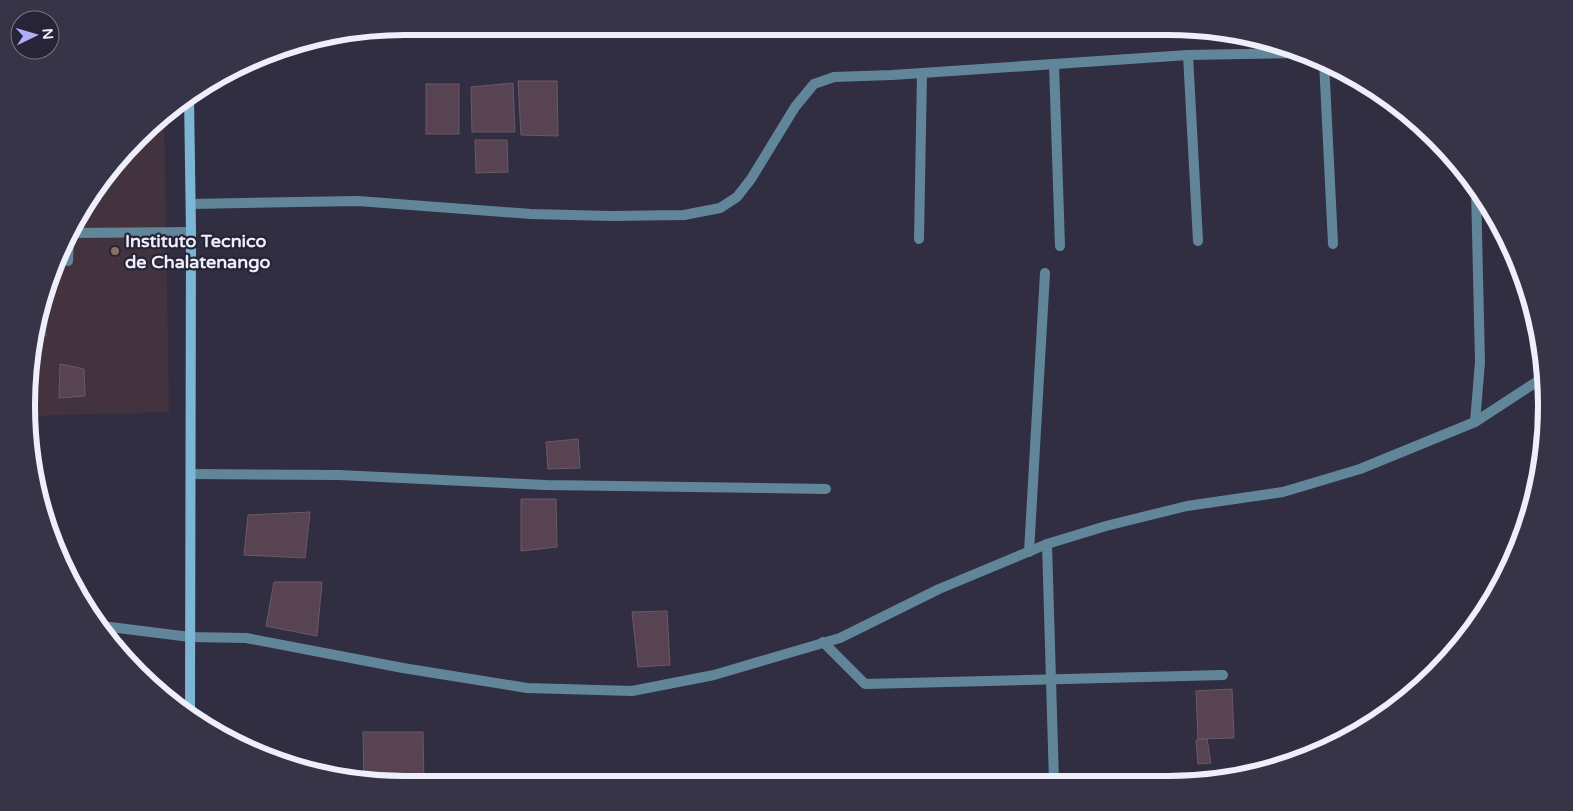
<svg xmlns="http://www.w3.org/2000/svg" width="1573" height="811" font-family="'Varela Round',sans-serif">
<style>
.education{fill:#43333f}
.building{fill:#574352;stroke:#6d5867}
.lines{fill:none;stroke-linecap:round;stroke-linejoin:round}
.service{stroke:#628699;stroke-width:10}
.minor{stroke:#628699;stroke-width:10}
.secondary{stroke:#7cb6d4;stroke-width:10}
.education-dot{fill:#8d6e63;stroke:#272438;stroke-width:2}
.labels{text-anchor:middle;stroke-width:4.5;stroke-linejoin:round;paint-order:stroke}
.poi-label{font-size:18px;font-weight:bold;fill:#efeefb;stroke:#272438;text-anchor:start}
.rim{fill:none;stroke:#efeefb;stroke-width:6}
</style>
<rect width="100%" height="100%" fill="#312e42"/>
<path class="education" d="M164 116 169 412 29 416 39 308 90 195Z"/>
<g class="building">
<path d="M518 81H557L558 136 521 135Z"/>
<path d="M513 83 515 132H472L471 87Z"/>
<rect x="426" y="84" width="33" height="50"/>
<path d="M475 140H507L508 172 476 173Z"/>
<path d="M53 277V290H47Z"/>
<path d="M41 303H44L46 336 36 337 39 308Z"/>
<path d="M60 364 84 369 85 396 59 398Z"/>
<path d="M578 439 580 468 548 469 546 442Z"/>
<path d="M521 499H556L557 547 521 551Z"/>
<path d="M310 512 305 558 244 555 248 515Z"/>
<path d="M274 582H322L317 636 266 626Z"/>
<path d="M667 611 670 665 638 667 632 612Z"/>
<path d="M1232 689 1234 738 1198 739 1196 691Z"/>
<path d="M363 732H423L424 784H381L364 781Z"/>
<path d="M1207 739 1211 763 1198 764 1196 740Z"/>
</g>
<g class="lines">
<g class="service">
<path d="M73 233 191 232"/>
<path d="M68 261 69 240"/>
</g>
<g class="minor">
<path d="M1188 55 1198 241"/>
<path d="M1324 61 1333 244"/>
<path d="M1054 64 1060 246"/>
<path d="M191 204 358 201 531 214 611 216 684 215 720 208 737 197 751 179 795 107 814 84 834 77 892 75 1188 55 1303 53"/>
<path d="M919 239 922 73"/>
<path d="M1475 422 1480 362 1476 189"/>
<path d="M191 474 339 475 546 485 826 489"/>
<path d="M1047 544 1054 782"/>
<path d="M1029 552 1045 273"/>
<path d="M102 626 190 637 246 638 403 668 527 688 632 691 714 675 840 638 939 589 1047 544 1106 526 1187 506 1283 492 1360 469 1475 422 1544 377"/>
<path d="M823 642 865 684 1223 675"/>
</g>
<path class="secondary" d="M189 97 191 232 190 716"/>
</g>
<circle class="education-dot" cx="115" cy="251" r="5"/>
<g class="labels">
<g class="poi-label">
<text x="125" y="247">Instituto Tecnico<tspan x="125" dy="21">de Chalatenango</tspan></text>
</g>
</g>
<path d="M0 0H1573V811H0ZM405 35H1168A370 370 0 0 1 1538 405V406A370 370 0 0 1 1168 776H405A370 370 0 0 1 35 406V405A370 370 0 0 1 405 35Z" fill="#373448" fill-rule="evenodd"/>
<path class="rim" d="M405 35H1168A370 370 0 0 1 1538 405V406A370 370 0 0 1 1168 776H405A370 370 0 0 1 35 406V405A370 370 0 0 1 405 35Z"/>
<g transform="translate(35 35) rotate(85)"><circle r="24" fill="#272438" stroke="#777586"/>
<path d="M0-4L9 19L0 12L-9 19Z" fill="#b0aefa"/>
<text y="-8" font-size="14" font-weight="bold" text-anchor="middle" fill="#efeefb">N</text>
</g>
</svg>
